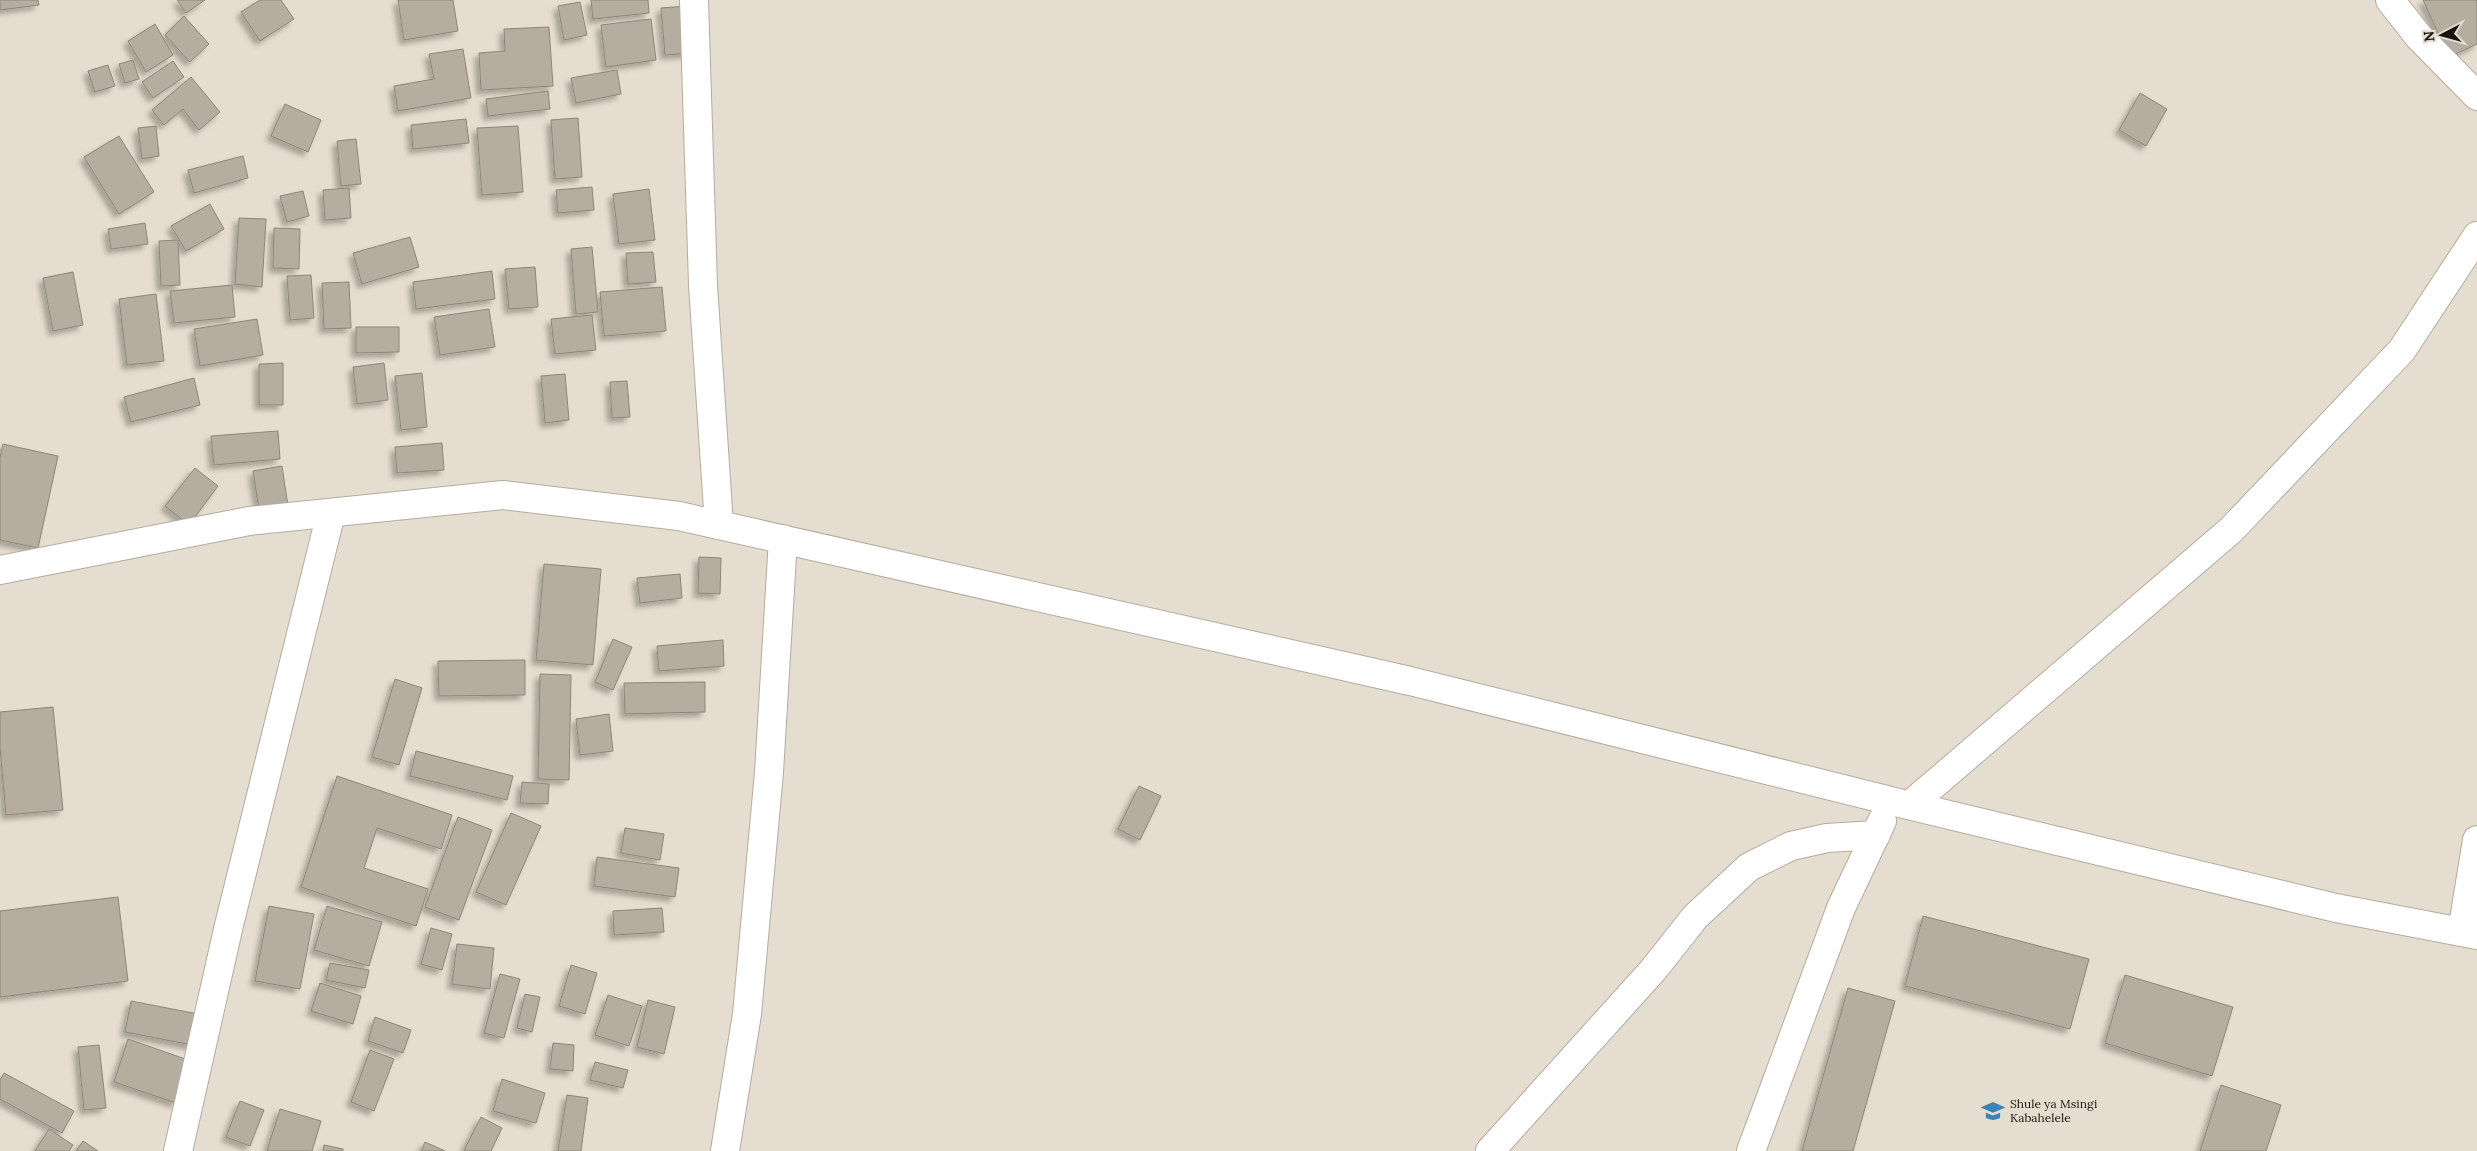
<svg xmlns="http://www.w3.org/2000/svg" width="2477" height="1151" font-family="Lora,serif">
<style>
.building{fill:#b5ada0;stroke:#8d8679;filter:url(#shadow)}
.lines{fill:none;stroke-linecap:round;stroke-linejoin:round}
.minor-casing{stroke:#b4ac9f;stroke-width:30}
.minor{stroke:#fff;stroke-width:28}
.labels{text-anchor:middle;stroke-width:4.5;stroke-linejoin:round;paint-order:stroke}
.poi-label{font-size:12px;fill:#17140f;stroke:#e5ddcf;text-anchor:start}
</style>
<defs>
<filter id="shadow"><feDropShadow dx="-4.5" dy="4.5" stdDeviation="2.5" flood-color="#0004"/></filter>
</defs>
<rect width="100%" height="100%" fill="#e5ddcf"/>
<g class="building">
<path d="M0 0H38L39 5 0 10Z"/>
<path d="M177 0H205L186 13Z"/>
<path d="M260 0H281L294 19 260 41 241 12Z"/>
<path d="M398 0H453L458 31 404 40Z"/>
<path d="M591 0H648L649 13 593 19Z"/>
<path d="M2423 0H2477V44L2449 57Z"/>
<path d="M580 2 587 35 564 40 558 6Z"/>
<path d="M687 6 691 53 665 55 661 8Z"/>
<path d="M184 16 209 44 190 62 165 35Z"/>
<path d="M651 19 656 60 606 67 601 25Z"/>
<path d="M155 24 173 55 146 72 128 41Z"/>
<path d="M549 27 553 86 481 90 479 53 505 51 504 29Z"/>
<path d="M463 49 471 98 398 111 394 86 434 79 429 54Z"/>
<path d="M133 60 139 79 125 83 119 64Z"/>
<path d="M173 61 184 77 153 98 142 82Z"/>
<path d="M108 65 115 86 95 92 88 71Z"/>
<path d="M617 70 621 94 576 103 571 78Z"/>
<path d="M191 77 220 112 199 130 183 109 164 125 152 110Z"/>
<path d="M548 91 550 109 488 116 486 99Z"/>
<path d="M2140 93 2167 109 2146 146 2119 130Z"/>
<path d="M285 104 321 120 308 152 271 136Z"/>
<path d="M578 118 582 177 555 179 551 120Z"/>
<path d="M466 119 469 143 413 149 411 125Z"/>
<path d="M156 126 159 156 142 159 138 128Z"/>
<path d="M518 126 523 192 482 195 477 128Z"/>
<path d="M119 136 154 192 119 214 84 157Z"/>
<path d="M356 139 361 184 341 186 337 141Z"/>
<path d="M243 156 248 178 194 193 188 170Z"/>
<path d="M592 187 594 210 558 213 556 190Z"/>
<path d="M349 188 351 218 325 220 323 190Z"/>
<path d="M649 189 655 240 619 244 613 194Z"/>
<path d="M303 191 309 216 287 222 280 196Z"/>
<path d="M210 204 224 229 186 251 171 226Z"/>
<path d="M239 218 266 219 262 287 235 284Z"/>
<path d="M145 223 148 244 111 249 108 229Z"/>
<path d="M274 228 300 229 299 269 273 268Z"/>
<path d="M410 237 419 267 362 284 353 253Z"/>
<path d="M178 240 180 285 161 286 159 241Z"/>
<path d="M592 247 598 312 576 314 571 249Z"/>
<path d="M653 252 656 282 628 284 626 253Z"/>
<path d="M535 267 538 307 509 309 505 269Z"/>
<path d="M492 271 495 299 416 309 413 282Z"/>
<path d="M73 272 83 325 53 331 43 278Z"/>
<path d="M311 275 314 318 290 320 287 276Z"/>
<path d="M349 282 351 328 324 329 322 283Z"/>
<path d="M232 285 235 317 174 323 170 291Z"/>
<path d="M662 287 666 331 604 336 600 292Z"/>
<path d="M156 294 164 361 127 365 119 299Z"/>
<path d="M489 309 495 347 440 355 434 317Z"/>
<path d="M592 315 596 350 555 354 551 319Z"/>
<path d="M257 319 263 355 200 366 194 329Z"/>
<path d="M356 327H399V352L356 353Z"/>
<path d="M283 363V405H259V364Z"/>
<path d="M384 363 388 400 357 404 353 367Z"/>
<path d="M422 373 427 427 401 430 395 376Z"/>
<path d="M565 374 569 420 545 423 541 376Z"/>
<path d="M194 378 200 405 131 422 124 397Z"/>
<path d="M627 381 630 417 612 418 610 382Z"/>
<path d="M278 431 280 459 214 465 211 436Z"/>
<path d="M442 443 444 470 397 473 395 447Z"/>
<path d="M3 444 58 456 38 548 0 540V458Z"/>
<path d="M282 466 289 513 260 516 253 471Z"/>
<path d="M195 468 218 486 189 525 165 506Z"/>
<path d="M699 557 721 558 720 594 698 593Z"/>
<path d="M544 564 601 569 593 665 536 660Z"/>
<path d="M680 574 682 598 640 603 637 578Z"/>
<path d="M613 639 632 647 613 690 595 682Z"/>
<path d="M723 640 724 666 659 671 657 646Z"/>
<path d="M525 660V695L439 696 438 661Z"/>
<path d="M540 674 571 675 569 780 538 779Z"/>
<path d="M395 679 422 688 399 765 372 757Z"/>
<path d="M705 682V712L625 714 624 683Z"/>
<path d="M53 707 63 810 6 815 0 747V712Z"/>
<path d="M609 714 613 751 580 755 576 719Z"/>
<path d="M416 751 513 776 507 800 410 776Z"/>
<path d="M337 776 452 815 441 849 377 828 364 868 428 889 416 926 301 887Z"/>
<path d="M522 782 549 784 548 804 520 803Z"/>
<path d="M1139 786 1161 796 1140 840 1118 829Z"/>
<path d="M511 813 541 826 506 905 476 892Z"/>
<path d="M458 817 492 830 459 920 425 907Z"/>
<path d="M625 828 664 834 660 860 621 853Z"/>
<path d="M597 857 679 868 675 897 594 886Z"/>
<path d="M118 897 128 981 0 997V911Z"/>
<path d="M269 906 314 914 300 989 255 981Z"/>
<path d="M327 906 382 922 369 966 314 950Z"/>
<path d="M662 908 664 932 614 935 613 911Z"/>
<path d="M1923 916 2089 959 2070 1029 1905 986Z"/>
<path d="M431 928 452 934 442 970 421 964Z"/>
<path d="M457 944 494 948 490 989 452 984Z"/>
<path d="M330 963 369 970 365 988 326 980Z"/>
<path d="M571 965 597 973 585 1014 559 1006Z"/>
<path d="M500 974 520 979 504 1038 484 1033Z"/>
<path d="M2125 975 2233 1007 2212 1076 2105 1043Z"/>
<path d="M320 983 361 996 353 1024 311 1011Z"/>
<path d="M1848 988 1895 1001 1853 1151H1802Z"/>
<path d="M525 994 540 997 532 1032 517 1028Z"/>
<path d="M608 995 642 1006 629 1046 595 1035Z"/>
<path d="M648 1000 675 1007 664 1054 637 1047Z"/>
<path d="M131 1001 198 1014 192 1045 125 1032Z"/>
<path d="M375 1017 411 1030 403 1053 368 1041Z"/>
<path d="M128 1039 191 1061 176 1103 114 1082Z"/>
<path d="M553 1043 574 1045 573 1071 550 1069Z"/>
<path d="M99 1045 106 1108 84 1110 78 1047Z"/>
<path d="M370 1050 394 1059 374 1111 351 1102Z"/>
<path d="M595 1062 628 1070 623 1088 590 1080Z"/>
<path d="M4 1073 74 1111 62 1133 0 1099V1080Z"/>
<path d="M502 1079 545 1093 536 1123 493 1111Z"/>
<path d="M2221 1085 2281 1105 2266 1151H2200Z"/>
<path d="M567 1095 588 1098 581 1151H558Z"/>
<path d="M240 1101 264 1110 250 1146 226 1137Z"/>
<path d="M280 1109 321 1121 312 1151H267Z"/>
<path d="M481 1117 502 1128 491 1151H466L464 1150Z"/>
<path d="M49 1129 73 1145 69 1151H35Z"/>
<path d="M83 1141 98 1151H76Z"/>
<path d="M425 1142 445 1151H421Z"/>
<path d="M324 1145 343 1149V1151H323Z"/>
</g>
<g class="lines">
<defs>
<g id="minor">
<path d="M694 0 703 285 719 525"/>
<path d="M2390 0 2419 37 2477 96"/>
<path d="M0 570 249 521 503 495 679 516 1410 681 1891 801 2336 908 2477 935"/>
<path d="M1910 805 2231 530 2402 350 2477 236"/>
<path d="M2462 932 2477 840"/>
<path d="M178 1151 229 925 331 513"/>
<path d="M725 1151 747 1014 769 772 783 539"/>
<path d="M1490 1151 1654 969 1695 917 1749 867 1791 846 1827 838 1876 835"/>
<path d="M1751 1151 1841 908 1882 821"/>
</g>
</defs>
<use href="#minor" class="minor-casing"/>
<use href="#minor" class="minor"/>
</g>
<defs>
<symbol id="school-bare" viewBox="-9 -9 18 18"><path d="M0-5L7-2L0 1L-7-2ZM-4 1L0 2.5L4 1V4Q0 6-4 4Z" fill="#3b84b8" stroke="#e5ddcf" stroke-width="2.5" paint-order="stroke"/></symbol>
</defs>
<g fill-rule="evenodd">
<use href="#school-bare" x="1977" y="1095" width="32" height="32"/>
</g>
<g class="labels">
<g class="poi-label">
<text x="2010" y="1108">Shule ya Msingi<tspan x="2010" dy="14">Kabahelele</tspan></text>
</g>
</g>
<g transform="translate(2442 35) rotate(264)" stroke="#e5ddcf" stroke-width="4" paint-order="stroke">
<path d="M0-4L9 19L0 12L-9 19Z" fill="#17140f"/>
<text y="-8" font-size="14" font-weight="bold" text-anchor="middle" fill="#17140f">N</text>
</g>
</svg>
